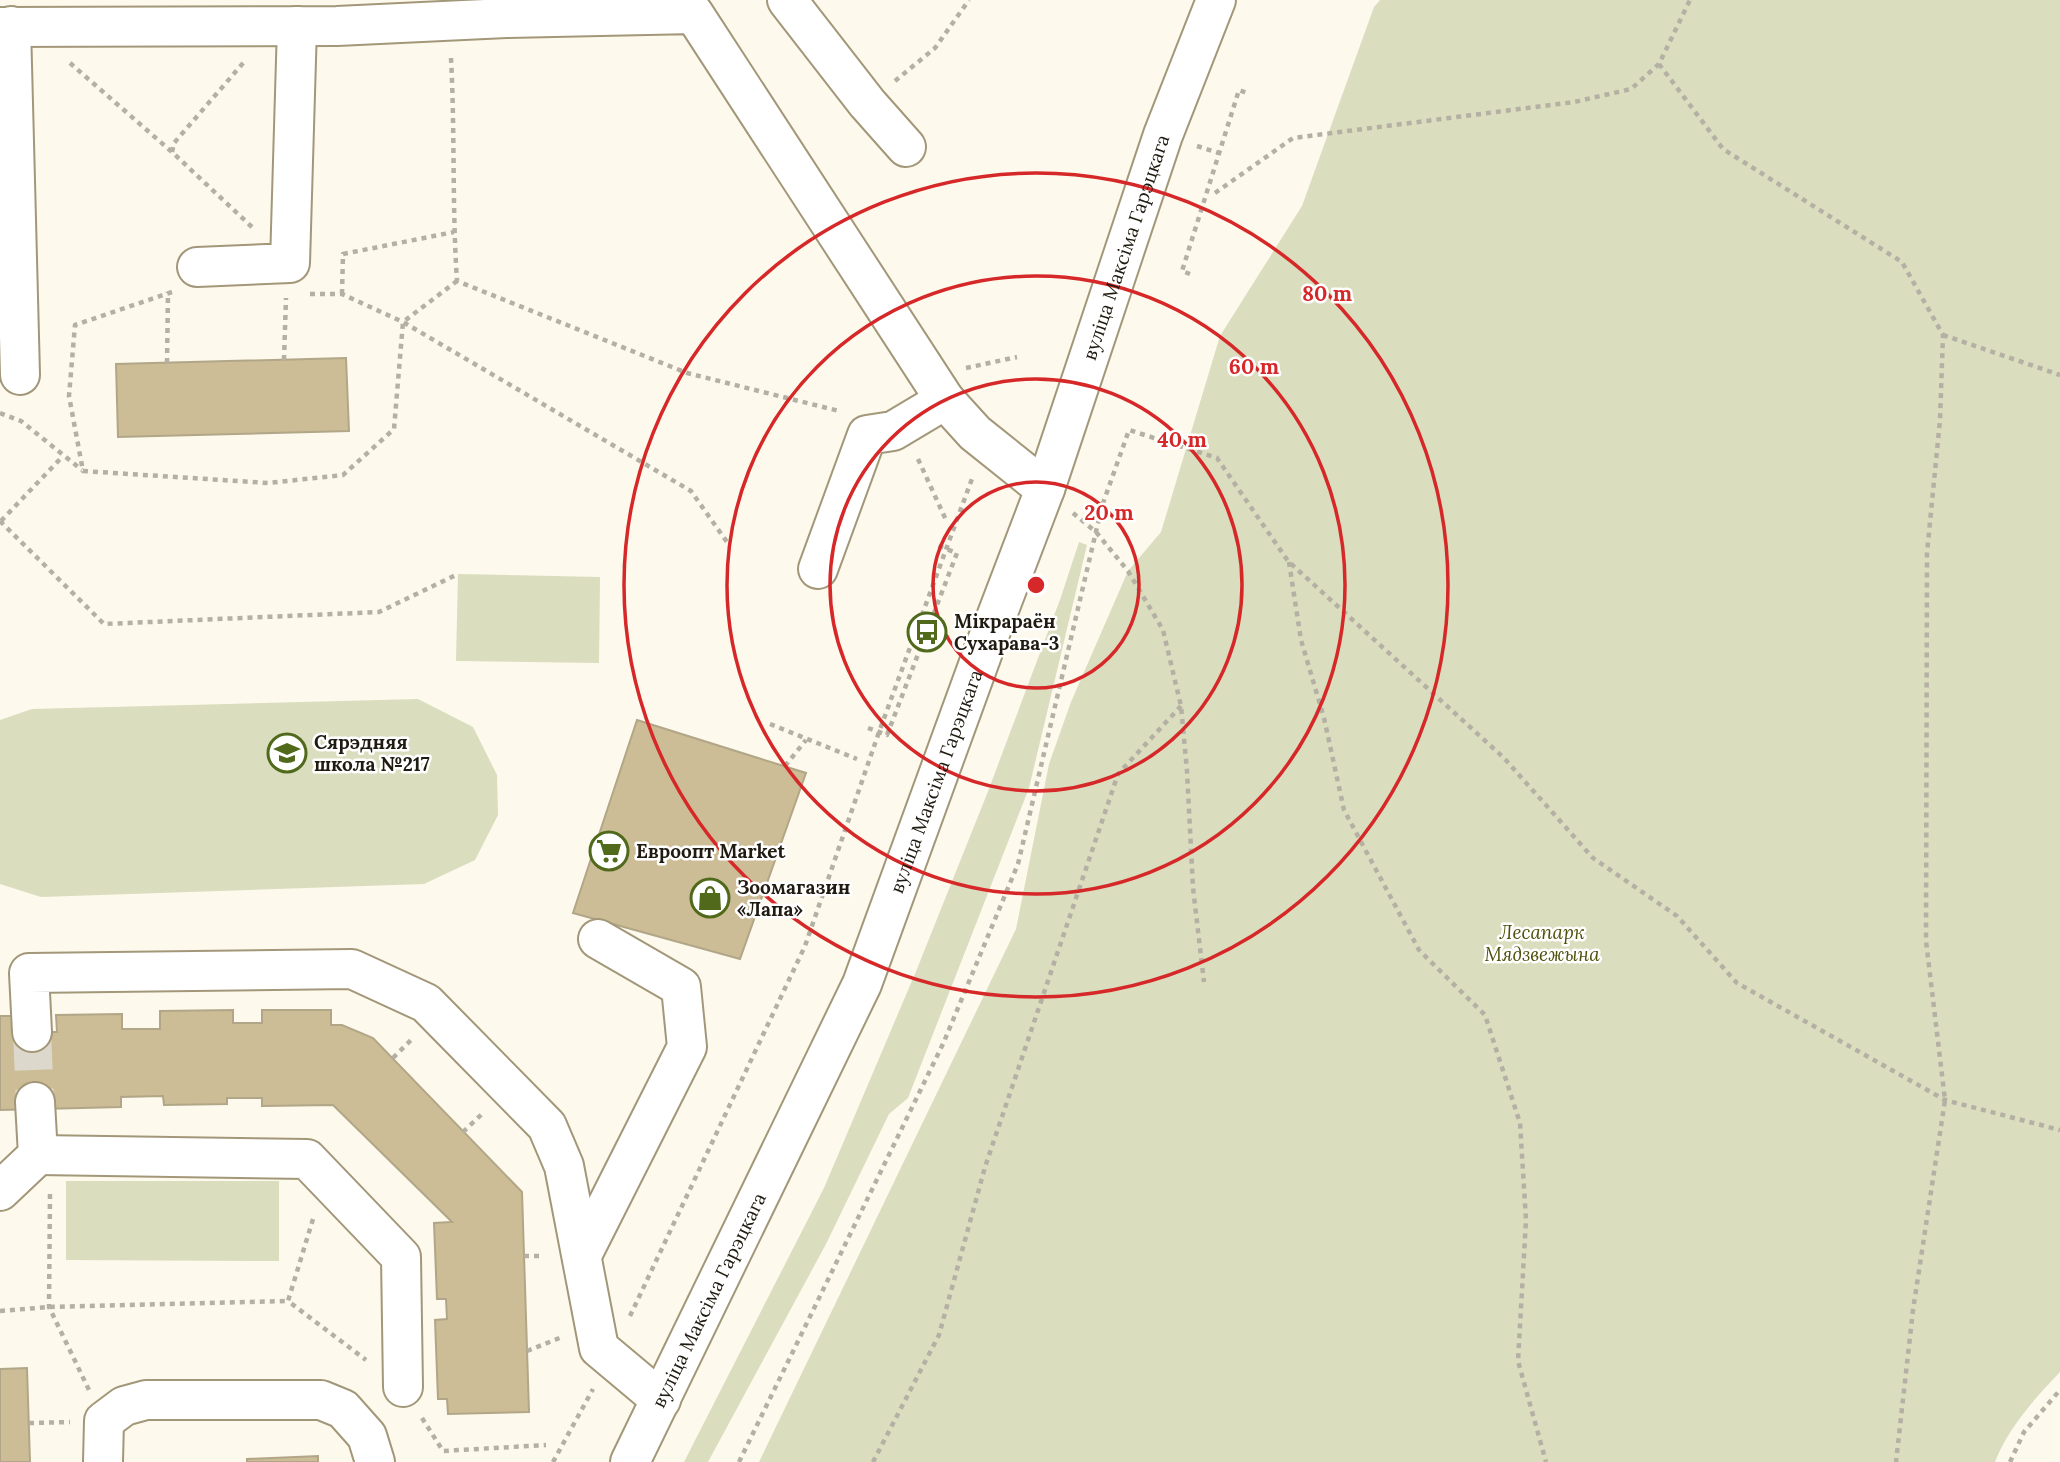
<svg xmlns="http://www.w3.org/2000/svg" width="2060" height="1462" font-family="Lora,serif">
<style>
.green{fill:#daddbe}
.building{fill:#ccbd96;stroke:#b1a687;stroke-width:2}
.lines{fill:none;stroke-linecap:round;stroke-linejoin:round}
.minor-tunnel{stroke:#dcd8cb;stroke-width:38;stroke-dasharray:38 19;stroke-linecap:butt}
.minor-casing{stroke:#a39779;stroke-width:42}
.major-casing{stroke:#a39779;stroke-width:42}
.path{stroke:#b5b0a4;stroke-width:4.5;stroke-dasharray:5 5;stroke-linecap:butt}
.minor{stroke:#fff;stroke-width:38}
.major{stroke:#fff;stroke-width:38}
.ring{fill:none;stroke:#d62828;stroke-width:3.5}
.labels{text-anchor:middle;stroke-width:5;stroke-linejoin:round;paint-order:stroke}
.street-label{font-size:19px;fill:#201b10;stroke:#fff}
.poi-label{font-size:19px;font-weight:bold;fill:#201b10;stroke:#fff;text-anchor:start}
.park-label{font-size:19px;font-style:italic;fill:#4e500b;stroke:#fff}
.centre{fill:#d62828;stroke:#fff;stroke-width:3.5}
.ring-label{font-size:21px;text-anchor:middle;font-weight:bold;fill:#d62828;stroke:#fff;stroke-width:5;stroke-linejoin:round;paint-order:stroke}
</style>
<rect width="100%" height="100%" fill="#fdf9ec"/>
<g class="green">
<path d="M1380 0H2060V1372C2035 1398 2008 1428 1995 1462H759L1016 929 1049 764 1071 702 1128 571 1161 532 1220 336 1302 206 1374 7Z"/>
<path d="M1079 542 1087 545 1029 788 908 1098 889 1114 826 1244 708 1462H684L824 1188 917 969 987 794 1061 597Z"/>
<path d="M458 574 600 577 599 663 456 661Z"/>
<path d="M418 699 473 727 497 775 498 815 475 860 424 884 41 897 0 884V720L32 709Z"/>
<path d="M66 1181H279V1261L66 1260Z"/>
</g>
<g class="building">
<path d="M346 358 349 431 118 437 116 364Z"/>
<path d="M637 720 806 773 740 959 573 913Z"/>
<path d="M233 1010V1023H262V1010H331V1025H342L373 1038 522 1192 529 1412 448 1414 447 1399H438L435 1320 447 1319 446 1299H437L434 1223 452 1222 333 1105 262 1106V1098H227V1104L164 1105 163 1096 121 1097V1107L0 1110V1016H15V1032H57L56 1015 122 1014V1029H160V1011Z"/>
<path d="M27 1368 30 1462H0V1369Z"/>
<path d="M318 1456V1462H247V1459Z"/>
</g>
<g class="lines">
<path class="minor-tunnel" d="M32 1032 35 1102"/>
<defs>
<g id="minor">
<path d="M787 0 867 103 906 147"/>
<path d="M11 26 20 375"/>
<path d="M0 27 337 26 506 18 694 14 945 400 975 433 1045 489"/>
<path d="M197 267 290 263 297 26"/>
<path d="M818 569 867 435 893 431 945 400"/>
<path d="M32 1032 29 973 352 969 426 1003 547 1126 564 1166 599 1348 661 1400"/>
<path d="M38 1155 307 1159 401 1257 403 1387"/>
<path d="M0 1191 38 1155 35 1102"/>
<path d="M582 1255 687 1047 681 987 598 939"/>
<path d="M103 1462 104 1421 124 1406 146 1400H321L343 1409 367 1436 375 1462"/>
</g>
<g id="major">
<path id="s1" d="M630 1462 862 984 984 649 1045 489 1163 135 1216 0"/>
</g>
</defs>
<use href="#minor" class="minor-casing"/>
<use href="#major" class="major-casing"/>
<g class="path">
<path d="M451 58C455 132 452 207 457 281L687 373 839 411"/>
<path d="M70 63 172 152 253 228"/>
<path d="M1659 64 1723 149 1902 262 1943 335 1940 420 1927 553 1926 941 1945 1100 1913 1310 1896 1462"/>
<path d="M895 81 935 48 969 0"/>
<path d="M1197 146 1219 153"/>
<path d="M172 152 174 143 244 62"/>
<path d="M1215 193 1293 138 1574 102 1631 89 1659 64 1690 0"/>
<path d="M1190 274 1182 271 1239 90 1247 93"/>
<path d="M172 292 75 325 69 396 83 471 268 483 343 475 394 429 403 322 457 281"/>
<path d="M310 294H342L403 322 691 491 727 542"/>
<path d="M342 294 343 254 454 232"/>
<path d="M1943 335 2060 375"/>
<path d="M284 360 286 298"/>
<path d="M167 363 168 292"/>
<path d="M966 368 1017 357"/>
<path d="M0 413 21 421 82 470"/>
<path d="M918 459 946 520"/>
<path d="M1073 513 1096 532 1128 571 1163 630 1181 706 1187 771 1193 888 1204 982"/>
<path d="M0 521 104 624 379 612 458 574"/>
<path d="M1 521 63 456"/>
<path d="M1289 562 1301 640 1324 718 1344 810 1419 950 1485 1015 1520 1123 1526 1220 1518 1361 1546 1462"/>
<path d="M927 632 949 638"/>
<path d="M770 724 857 759"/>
<path d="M868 728 887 735 957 553 936 545"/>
<path d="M785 766 806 740"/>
<path d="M393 1058 412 1039"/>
<path d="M463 1132 483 1113"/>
<path d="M50 1194 49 1307 89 1390"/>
<path d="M313 1219 288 1301 366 1360"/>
<path d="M524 1256H544"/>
<path d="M0 1311 49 1307 288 1301"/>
<path d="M630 1316 805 946 879 732 973 476"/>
<path d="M527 1351 562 1337"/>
<path d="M422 1418 443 1451 546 1445"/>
<path d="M29 1423 70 1422"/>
<path d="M553 1462 593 1389"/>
<path d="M739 1462 943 1044 1018 864 1102 506 1129 430 1217 458 1288 561 1504 758 1593 858 1677 916 1737 983 1945 1100 2060 1130"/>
<path d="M873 1462 939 1335 985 1167 1118 774 1181 706"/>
<path d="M2010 1462 2024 1432 2060 1390"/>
</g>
<use href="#minor" class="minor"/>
<use href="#major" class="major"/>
</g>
<g class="ring">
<circle cx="1036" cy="585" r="103"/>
<circle cx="1036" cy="585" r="206"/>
<circle cx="1036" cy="585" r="309"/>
<circle cx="1036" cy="585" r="412"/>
</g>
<defs>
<symbol id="bus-ring" viewBox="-11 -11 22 22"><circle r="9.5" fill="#fff" stroke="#50691b" stroke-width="1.5"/><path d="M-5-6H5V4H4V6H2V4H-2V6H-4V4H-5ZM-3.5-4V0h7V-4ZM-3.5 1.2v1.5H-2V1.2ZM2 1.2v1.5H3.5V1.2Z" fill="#50691b"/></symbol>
<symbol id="school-ring" viewBox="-11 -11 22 22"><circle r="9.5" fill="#fff" stroke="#50691b" stroke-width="1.5"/><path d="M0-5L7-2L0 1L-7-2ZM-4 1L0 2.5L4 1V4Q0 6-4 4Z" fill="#50691b"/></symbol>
<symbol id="supermarket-ring" viewBox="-11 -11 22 22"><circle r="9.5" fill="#fff" stroke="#50691b" stroke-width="1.5"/><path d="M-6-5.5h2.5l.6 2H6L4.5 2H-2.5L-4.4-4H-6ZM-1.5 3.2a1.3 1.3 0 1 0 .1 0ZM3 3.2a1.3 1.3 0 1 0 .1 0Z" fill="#50691b"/></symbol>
<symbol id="shop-ring" viewBox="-11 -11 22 22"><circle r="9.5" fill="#fff" stroke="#50691b" stroke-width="1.5"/><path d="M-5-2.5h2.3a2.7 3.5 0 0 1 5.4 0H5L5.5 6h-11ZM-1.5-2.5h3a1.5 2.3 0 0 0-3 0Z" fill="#50691b"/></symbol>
</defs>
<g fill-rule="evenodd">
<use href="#bus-ring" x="905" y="610" width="44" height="44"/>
<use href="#school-ring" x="265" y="731" width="44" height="44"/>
<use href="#supermarket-ring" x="587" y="829" width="44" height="44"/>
<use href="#shop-ring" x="688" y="876" width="44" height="44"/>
</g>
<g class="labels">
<g class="street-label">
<text dy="7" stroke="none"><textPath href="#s1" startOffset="1314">вуліца Максіма Гарэцкага</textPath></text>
<text dy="7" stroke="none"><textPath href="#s1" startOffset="747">вуліца Максіма Гарэцкага</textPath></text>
<text dy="7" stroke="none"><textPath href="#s1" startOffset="180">вуліца Максіма Гарэцкага</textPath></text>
</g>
<g class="poi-label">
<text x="954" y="628">Мікрараён<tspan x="954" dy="22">Сухарава-3</tspan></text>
<text x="314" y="749">Сярэдняя<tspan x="314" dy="22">школа №217</tspan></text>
<text x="636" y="858">Евроопт Market</text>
<text x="737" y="894">Зоомагазин<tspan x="737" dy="22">«Лапа»</tspan></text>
</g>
<g class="park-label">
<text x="1542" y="939">Лесапарк<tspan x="1542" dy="22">Мядзвежына</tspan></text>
</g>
</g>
<circle cx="1036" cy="585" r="10" class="centre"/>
<g class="ring-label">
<text x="1327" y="301">80 m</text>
<text x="1254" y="374">60 m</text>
<text x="1182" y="447">40 m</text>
<text x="1109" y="520">20 m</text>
</g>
</svg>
